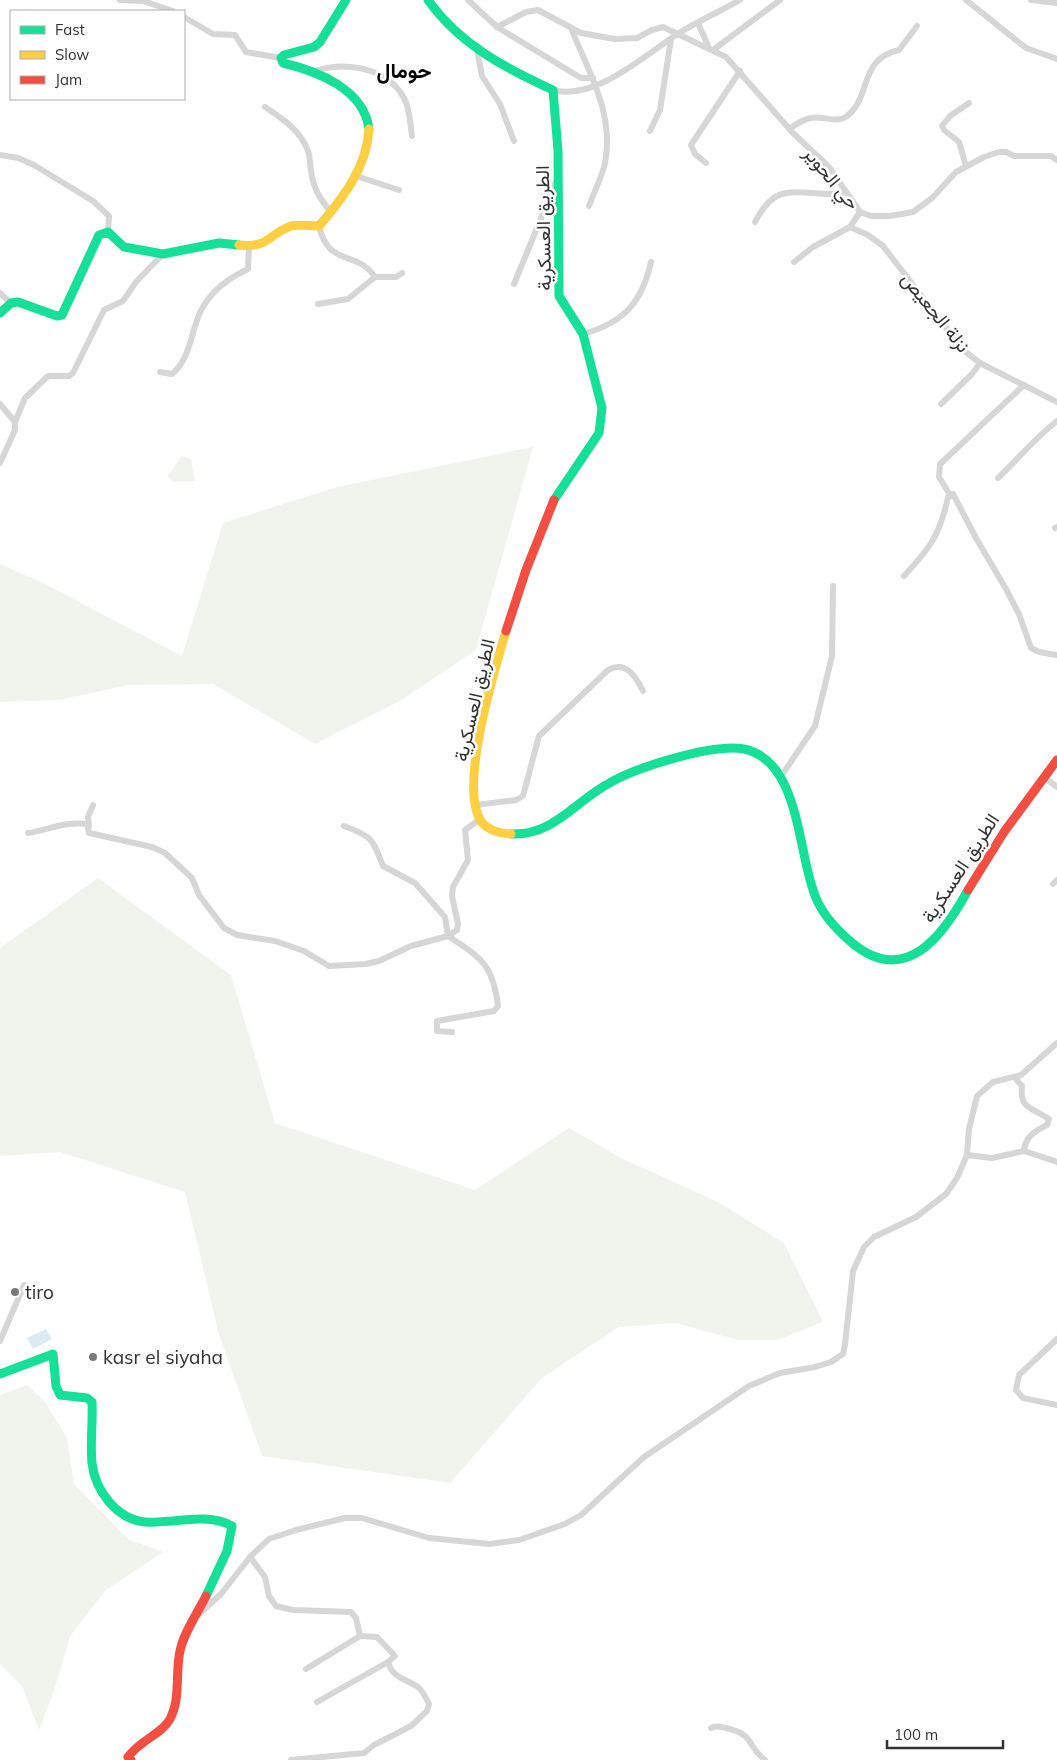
<svg xmlns="http://www.w3.org/2000/svg" width="1057" height="1760" font-family="Mulish,Vazirmatn,sans-serif">
<style>
.green{fill:#f1f4ed}
.water{fill:#ddeaf2}
.lines{fill:none;stroke-linecap:round;stroke-linejoin:round}
.street{stroke:#d6d6d6;stroke-width:6}
.fast{stroke:#16e098;stroke-width:9}
.slow{stroke:#ffcf43;stroke-width:9}
.jam{stroke:#f24e42;stroke-width:9}
.poi-dot{fill:#7a7a7a;stroke:#fff;stroke-width:2}
.labels{text-anchor:middle;stroke-width:5;stroke-linejoin:round;paint-order:stroke}
.street-label{font-size:19px;fill:#323232;stroke:#fff}
.poi-label{font-size:19px;fill:#323232;stroke:#fff;text-anchor:start}
.quarter-label{font-size:21px;font-weight:bold;fill:#000;stroke:#fff}
</style>
<rect width="100%" height="100%" fill="#fff"/>
<g class="green">
<path d="M533 447 476 650 400 701 315 744 213 684 129 685 59 700 0 702V564L45 584 182 656 223 523 337 487Z"/>
<path d="M182 456 191 459 195 481 173 482 167 476Z"/>
<path d="M98 878 231 975 275 1123 475 1190 569 1128 621 1158 720 1203 784 1243 823 1322 778 1340H738L675 1323 619 1327 542 1378 450 1483 262 1456 219 1335 185 1192 60 1152 0 1156V948Z"/>
<path d="M27 1385 45 1402 67 1438 74 1484 128 1539 163 1552 106 1590 70 1636 54 1691 39 1730 22 1686 0 1664V1395Z"/>
</g>
<path class="water" d="M46 1329 52 1339 33 1349 27 1338Z"/>
<g class="lines">
<g class="street">
<path d="M120 0 143 1 173 11"/>
<path d="M468 0 497 27 581 78H593"/>
<path d="M966 0 1026 48 1057 59"/>
<path d="M1031 0 1057 3"/>
<path d="M184 17 213 34 235 35 246 52 281 58"/>
<path d="M698 23 709 48"/>
<path d="M497 27 526 12 538 10 581 33 615 39 637 38 652 30 663 27 726 57 793 133 829 167 860 212 871 216H890L913 212 932 198 956 172 984 157 999 152H1006L1014 156H1051L1057 160"/>
<path d="M571 28C588 71 615 114 605 163 602 177 594 192 589 206"/>
<path d="M477 50 482 76 500 104 514 141"/>
<path d="M713 50 780 0"/>
<path d="M315 71C345 61 387 67 404 98 410 109 410 123 412 136"/>
<path d="M553 90C594 101 643 57 676 35 696 22 719 12 740 0"/>
<path d="M265 107C283 119 300 130 308 151 310 157 310 164 311 171 313 188 320 199 331 212"/>
<path d="M789 129C795 125 802 120 810 118 821 115 837 124 847 116 872 97 858 59 899 50L917 26"/>
<path d="M650 131 660 110 671 39"/>
<path d="M0 155 18 158 34 165 93 201 109 216 108 232"/>
<path d="M706 163 695 154 691 145 740 71"/>
<path d="M966 166 959 142 944 130 942 126 950 116 969 103"/>
<path d="M356 176 399 190"/>
<path d="M755 222C774 185 790 192 826 194 833 194 839 195 846 192"/>
<path d="M319 226C328 267 357 250 375 277H396L402 273"/>
<path d="M850 227 868 235 883 246 963 350 980 363 1057 402"/>
<path d="M794 262 813 247 850 227 860 212"/>
<path d="M514 284 556 182"/>
<path d="M0 293 11 303"/>
<path d="M318 304 348 299 375 277"/>
<path d="M583 334C623 323 642 303 651 262"/>
<path d="M160 372 172 374C188 360 190 341 196 323 204 296 224 280 248 269L249 246"/>
<path d="M0 404 15 422V430L0 463"/>
<path d="M941 404 972 374 980 363"/>
<path d="M15 422 25 398 48 376H69L73 373 104 310 123 301 136 282 163 254"/>
<path d="M998 478C1018 459 1035 438 1057 421"/>
<path d="M950 495 939 477 940 464 1024 385"/>
<path d="M1055 528 1057 527"/>
<path d="M904 576C930 548 940 535 948 497L953 494 976 538 1006 589 1019 614 1031 648 1039 652 1057 655"/>
<path d="M1044 777 1057 787"/>
<path d="M780 778 815 726 832 656 833 586"/>
<path d="M476 805 516 800 523 796 539 736 608 670C626 660 636 677 643 691"/>
<path d="M89 826 88 817 93 805"/>
<path d="M344 826C373 837 372 838 383 866L415 883 445 917 448 936C481 958 493 964 498 1006L494 1011 437 1021V1031L452 1032"/>
<path d="M28 833C48 830 66 821 87 824L89 833 152 847 165 853 192 878 199 895 224 928 237 935 275 941 304 951 329 966 366 964 379 961 411 946 448 936 457 930 458 924 452 896 453 887 468 860 465 830 480 819"/>
<path d="M1053 884 1057 880"/>
<path d="M1014 1077 1022 1086C1019 1109 1033 1108 1049 1119L1047 1125C1035 1131 1025 1137 1024 1151"/>
<path d="M967 1155 992 1158 1024 1151 1057 1162"/>
<path d="M1057 1339 1019 1375 1016 1390 1023 1398 1057 1405"/>
<path d="M0 1341 24 1285"/>
<path d="M250 1557 265 1577 269 1596 276 1606 293 1610 351 1612 356 1618 360 1636 306 1669"/>
<path d="M199 1614 221 1594 250 1557 269 1539 296 1530 345 1518H362L429 1538 490 1544 519 1540 565 1524 581 1515 644 1457 749 1386 780 1373 815 1367 831 1362 843 1354 845 1345 853 1271 864 1247 874 1237 916 1217 946 1194 957 1178 967 1155 969 1129 977 1096 993 1082 1021 1075 1057 1043"/>
<path d="M317 1702 388 1662"/>
<path d="M711 1728C716 1725 721 1727 726 1728 756 1735 746 1746 765 1760"/>
<path d="M291 1760 364 1753 374 1745 411 1726 427 1711 429 1704C426 1698 423 1691 418 1687 405 1678 393 1679 388 1662L395 1656 377 1637 360 1636"/>
</g>
<g class="fast">
<path d="M346 0 320 42 314 47 284 55 281 58 283 63C317 71 364 89 369 129"/>
<path d="M428 0C459 44 505 68 553 90L558 151 559 296 583 334 602 408 599 433 554 500"/>
<path d="M0 313 11 303 18 302 57 316 62 315 99 235 108 232 124 247 163 254 219 243 239 245"/>
<path d="M511 834C552 836 574 803 606 785 633 768 713 743 744 749 801 761 797 854 816 898 823 915 837 930 851 942 905 988 943 936 968 890"/>
<path d="M0 1374 53 1354 56 1386 60 1395 87 1398 92 1402C93 1422 90 1443 92 1463 95 1490 116 1519 145 1522 154 1523 163 1521 172 1521 192 1519 214 1516 232 1526L227 1551 206 1596"/>
</g>
<g class="slow">
<path d="M239 245C270 248 268 234 291 226 298 224 311 226 319 226 343 198 367 167 369 129"/>
<path d="M506 631C495 669 458 787 481 821 487 830 501 834 511 834"/>
</g>
<g class="jam">
<path d="M506 631 526 570 554 500"/>
<path d="M968 890 1004 832 1057 760"/>
<path d="M131 1760 128 1757C140 1740 162 1734 170 1719 181 1698 175 1674 180 1651 184 1632 197 1614 206 1596"/>
</g>
</g>
<g class="poi-dot">
<circle cx="15" cy="1292" r="5"/>
<circle cx="93" cy="1357" r="5"/>
</g>
<g class="labels">
<g class="street-label">
<text transform="translate(832 178) rotate(50)" y="7">حي الحوير</text>
<text transform="translate(543 228) rotate(-91)" y="7">الطريق العسكرية</text>
<text transform="translate(936 312) rotate(51)" y="7">نزلة الجعيص</text>
<text transform="translate(474 700) rotate(-77)" y="7">الطريق العسكرية</text>
<text transform="translate(960 868) rotate(-57)" y="7">الطريق العسكرية</text>
</g>
<g class="poi-label">
<text x="25" y="1299">tiro</text>
<text x="103" y="1364">kasr el siyaha</text>
</g>
<g class="quarter-label">
<text x="404" y="78">حومال</text>
</g>
</g>
<rect x="10" y="10" width="175" height="90" fill="#ffffff" stroke="#adadad"/>
<rect x="20" y="26" width="25" height="8" fill="#16e098" stroke="#adadad"/>
<text x="55" y="35" font-size="15" fill="#323232">Fast</text>
<rect x="20" y="51" width="25" height="8" fill="#ffcf43" stroke="#adadad"/>
<text x="55" y="60" font-size="15" fill="#323232">Slow</text>
<rect x="20" y="76" width="25" height="8" fill="#f24e42" stroke="#adadad"/>
<text x="55" y="85" font-size="15" fill="#323232">Jam</text>
<path d="M887 1740v8h116v-8" fill="none" stroke="#323232" stroke-width="2.5"/>
<text x="894" y="1740" font-size="15" fill="#323232" stroke="#ffffff" stroke-width="4" paint-order="stroke">100 m</text>
</svg>
